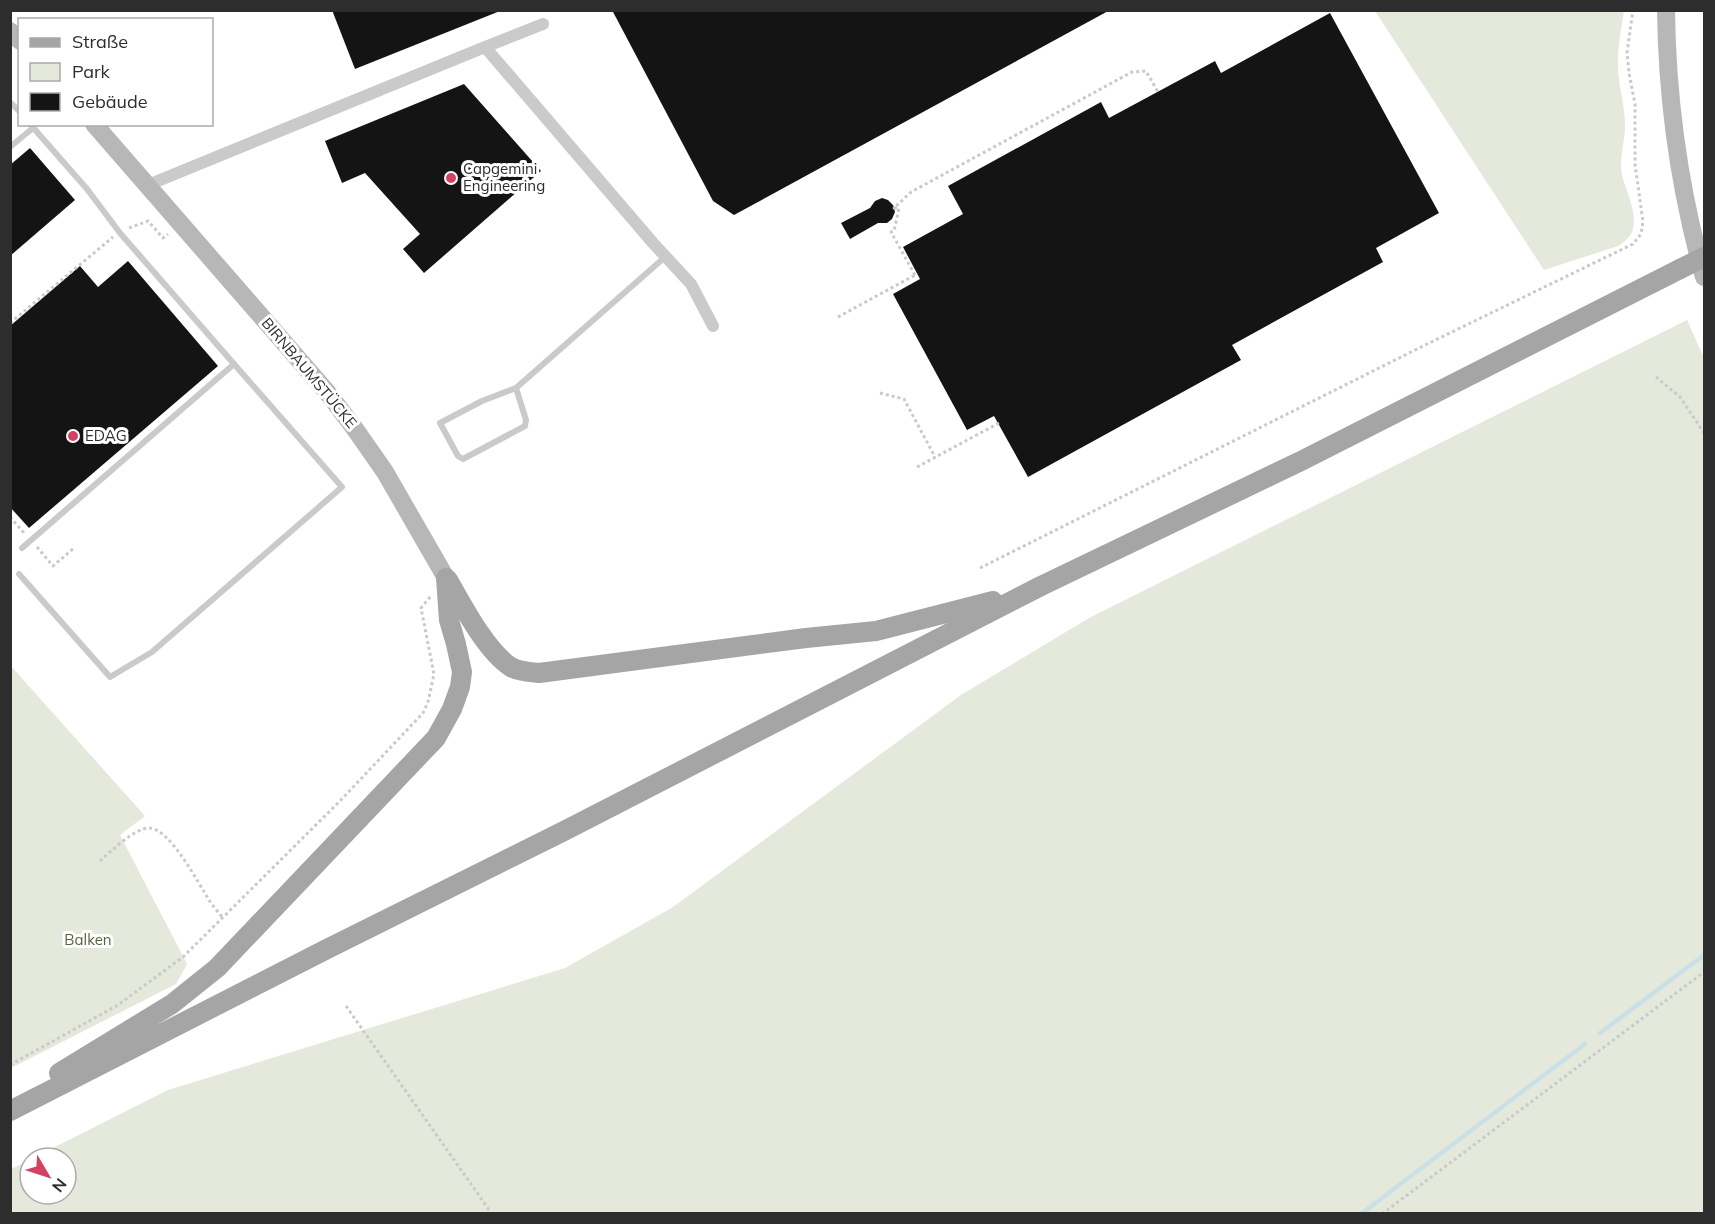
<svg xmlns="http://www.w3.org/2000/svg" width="1715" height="1224" font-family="Mulish,sans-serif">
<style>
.green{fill:#e5e9dc}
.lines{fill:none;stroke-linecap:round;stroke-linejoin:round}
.stream{stroke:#cae0e7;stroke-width:4.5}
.building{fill:#141414}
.path{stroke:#cacaca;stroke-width:3;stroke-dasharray:3 3;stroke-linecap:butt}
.lane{stroke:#cacaca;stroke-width:6}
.street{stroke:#cacaca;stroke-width:12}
.secondary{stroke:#b7b7b7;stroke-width:18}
.primary{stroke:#a5a5a5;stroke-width:20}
.primary-bridge{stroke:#a5a5a5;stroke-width:20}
.poi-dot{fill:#d14265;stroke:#fff;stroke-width:2}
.labels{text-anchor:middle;stroke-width:6;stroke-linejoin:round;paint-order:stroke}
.poi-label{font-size:15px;fill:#2d2d2d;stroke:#fff;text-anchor:start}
.street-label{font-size:15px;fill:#2d2d2d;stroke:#fff}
.park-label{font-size:15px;fill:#56633f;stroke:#fff}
</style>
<rect width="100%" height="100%" fill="#fff"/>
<g class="green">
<path d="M1375 11H1624C1621 30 1617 50 1618 70 1619 88 1625 106 1625 125 1625 142 1619 158 1622 175 1626 191 1637 212 1633 229 1631 237 1624 242 1618 246L1544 270Z"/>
<path d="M1687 320 1704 358V1213H11V1169L30 1160V1194H66V1158H33L168 1090 565 968 673 907 961 695 1089 618Z"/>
<path d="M10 665 145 816 120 835 187 964 176 984 11 1068Z"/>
</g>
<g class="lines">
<g class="stream">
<path d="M1600 1033 1704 955"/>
<path d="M1361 1214 1585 1044"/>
</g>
</g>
<g class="building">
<path d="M332 10H500V11L355 69Z"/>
<path d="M612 10H1110L734 215 713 201Z"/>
<path d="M1330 13 1439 213 1376 248 1383 262 1232 345 1241 360 1028 477 994 416 967 430 893 294 920 279 903 247 963 214 948 186 1101 102 1109 118 1215 61 1221 73Z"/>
<path d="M464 84 541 171 424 273 403 249 420 234 365 173 342 183 325 141Z"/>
<path d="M30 148 75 200 10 256V165Z"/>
<path d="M882 198 888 200 893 205 895 212 892 219 887 223H878L850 239 841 223 870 208 875 201Z"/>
<path d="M128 261 218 366 29 528 10 507V326L80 266 98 287Z"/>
</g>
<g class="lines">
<g class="path">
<path d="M129 228 148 221 163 238 168 234"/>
<path d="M915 275 891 232 894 231 899 208H894L911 192 1132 72 1146 71 1158 92"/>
<path d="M838 317 917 274"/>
<path d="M10 323 113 237"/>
<path d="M1656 377 1680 397 1704 433"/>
<path d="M880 393 904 399 935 457"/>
<path d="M917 467 999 423"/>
<path d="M10 517 24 533"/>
<path d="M37 547 53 566 74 548"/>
<path d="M980 568 1419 348 1633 244 1641 234 1643 222 1635 164V104L1629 73 1627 53 1633 10"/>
<path d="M100 861C111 851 136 827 150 828 171 830 198 883 209 900 213 906 218 912 223 918"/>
<path d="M346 1006 492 1214"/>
<path d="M10 1065 118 1005 183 957 340 801 423 713 428 702 434 674 421 608 431 596"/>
<path d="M1382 1214 1704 972"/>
</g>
<g class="lane">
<path d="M10 102 20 112"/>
<path d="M10 147 33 128"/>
<path d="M516 388 526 420 525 426 463 459 458 456 440 423 482 401 516 388 665 257"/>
<path d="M22 548 234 364 120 233 87 189 30 124"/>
<path d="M19 574 110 677 152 652 342 487 234 364"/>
</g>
<g class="street">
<path d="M485 47 543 24"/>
<path d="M148 185 485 47 653 243 691 284 713 326"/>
</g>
<g class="secondary">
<path d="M1666 10C1667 100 1680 191 1704 277"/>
<path d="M10 31 20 41"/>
<path d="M94 124 327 392 355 429 385 472 446 578"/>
</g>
<g class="primary">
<path d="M448 580C463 606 486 651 511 667 519 672 530 672 539 673L806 638 876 631 993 601"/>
<path d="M59 1073 172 1004 217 968 436 738 452 709 460 687 462 672 456 644 449 620 446 578"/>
<path d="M10 1111 327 949 564 831 1041 586 1301 461 1680 269"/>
</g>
<path class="primary-bridge" d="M1680 269 1704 257"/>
</g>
<g class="poi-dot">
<circle cx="451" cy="178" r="6"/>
<circle cx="73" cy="436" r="6"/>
</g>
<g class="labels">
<g class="poi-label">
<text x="463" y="174">Capgemini<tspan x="463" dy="17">Engineering</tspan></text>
<text x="85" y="441">EDAG</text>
</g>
<g class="street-label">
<text transform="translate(309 373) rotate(50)" y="5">BIRNBAUMSTÜCKE</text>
</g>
<g class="park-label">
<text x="88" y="945">Balken</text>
</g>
</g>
<rect width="1715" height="1224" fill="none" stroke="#2d2d2d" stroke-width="24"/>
<rect x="18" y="18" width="195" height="108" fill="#ffffff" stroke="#ababab" stroke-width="1.5"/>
<rect x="30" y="38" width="30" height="9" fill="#a5a5a5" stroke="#ababab" stroke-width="1.5"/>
<text x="72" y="48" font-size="18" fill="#2d2d2d">Straße</text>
<rect x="30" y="63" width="30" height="18" fill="#e5e9dc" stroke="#ababab" stroke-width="1.5"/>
<text x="72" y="78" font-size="18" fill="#2d2d2d">Park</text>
<rect x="30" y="93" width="30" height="18" fill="#141414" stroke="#ababab" stroke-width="1.5"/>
<text x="72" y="108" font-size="18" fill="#2d2d2d">Gebäude</text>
<g transform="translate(48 1176) rotate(129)"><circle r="28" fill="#ffffff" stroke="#ababab" stroke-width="1.5"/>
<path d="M0-4.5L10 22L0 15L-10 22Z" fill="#d14265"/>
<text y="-9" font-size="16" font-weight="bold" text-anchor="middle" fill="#2d2d2d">N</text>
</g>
</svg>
